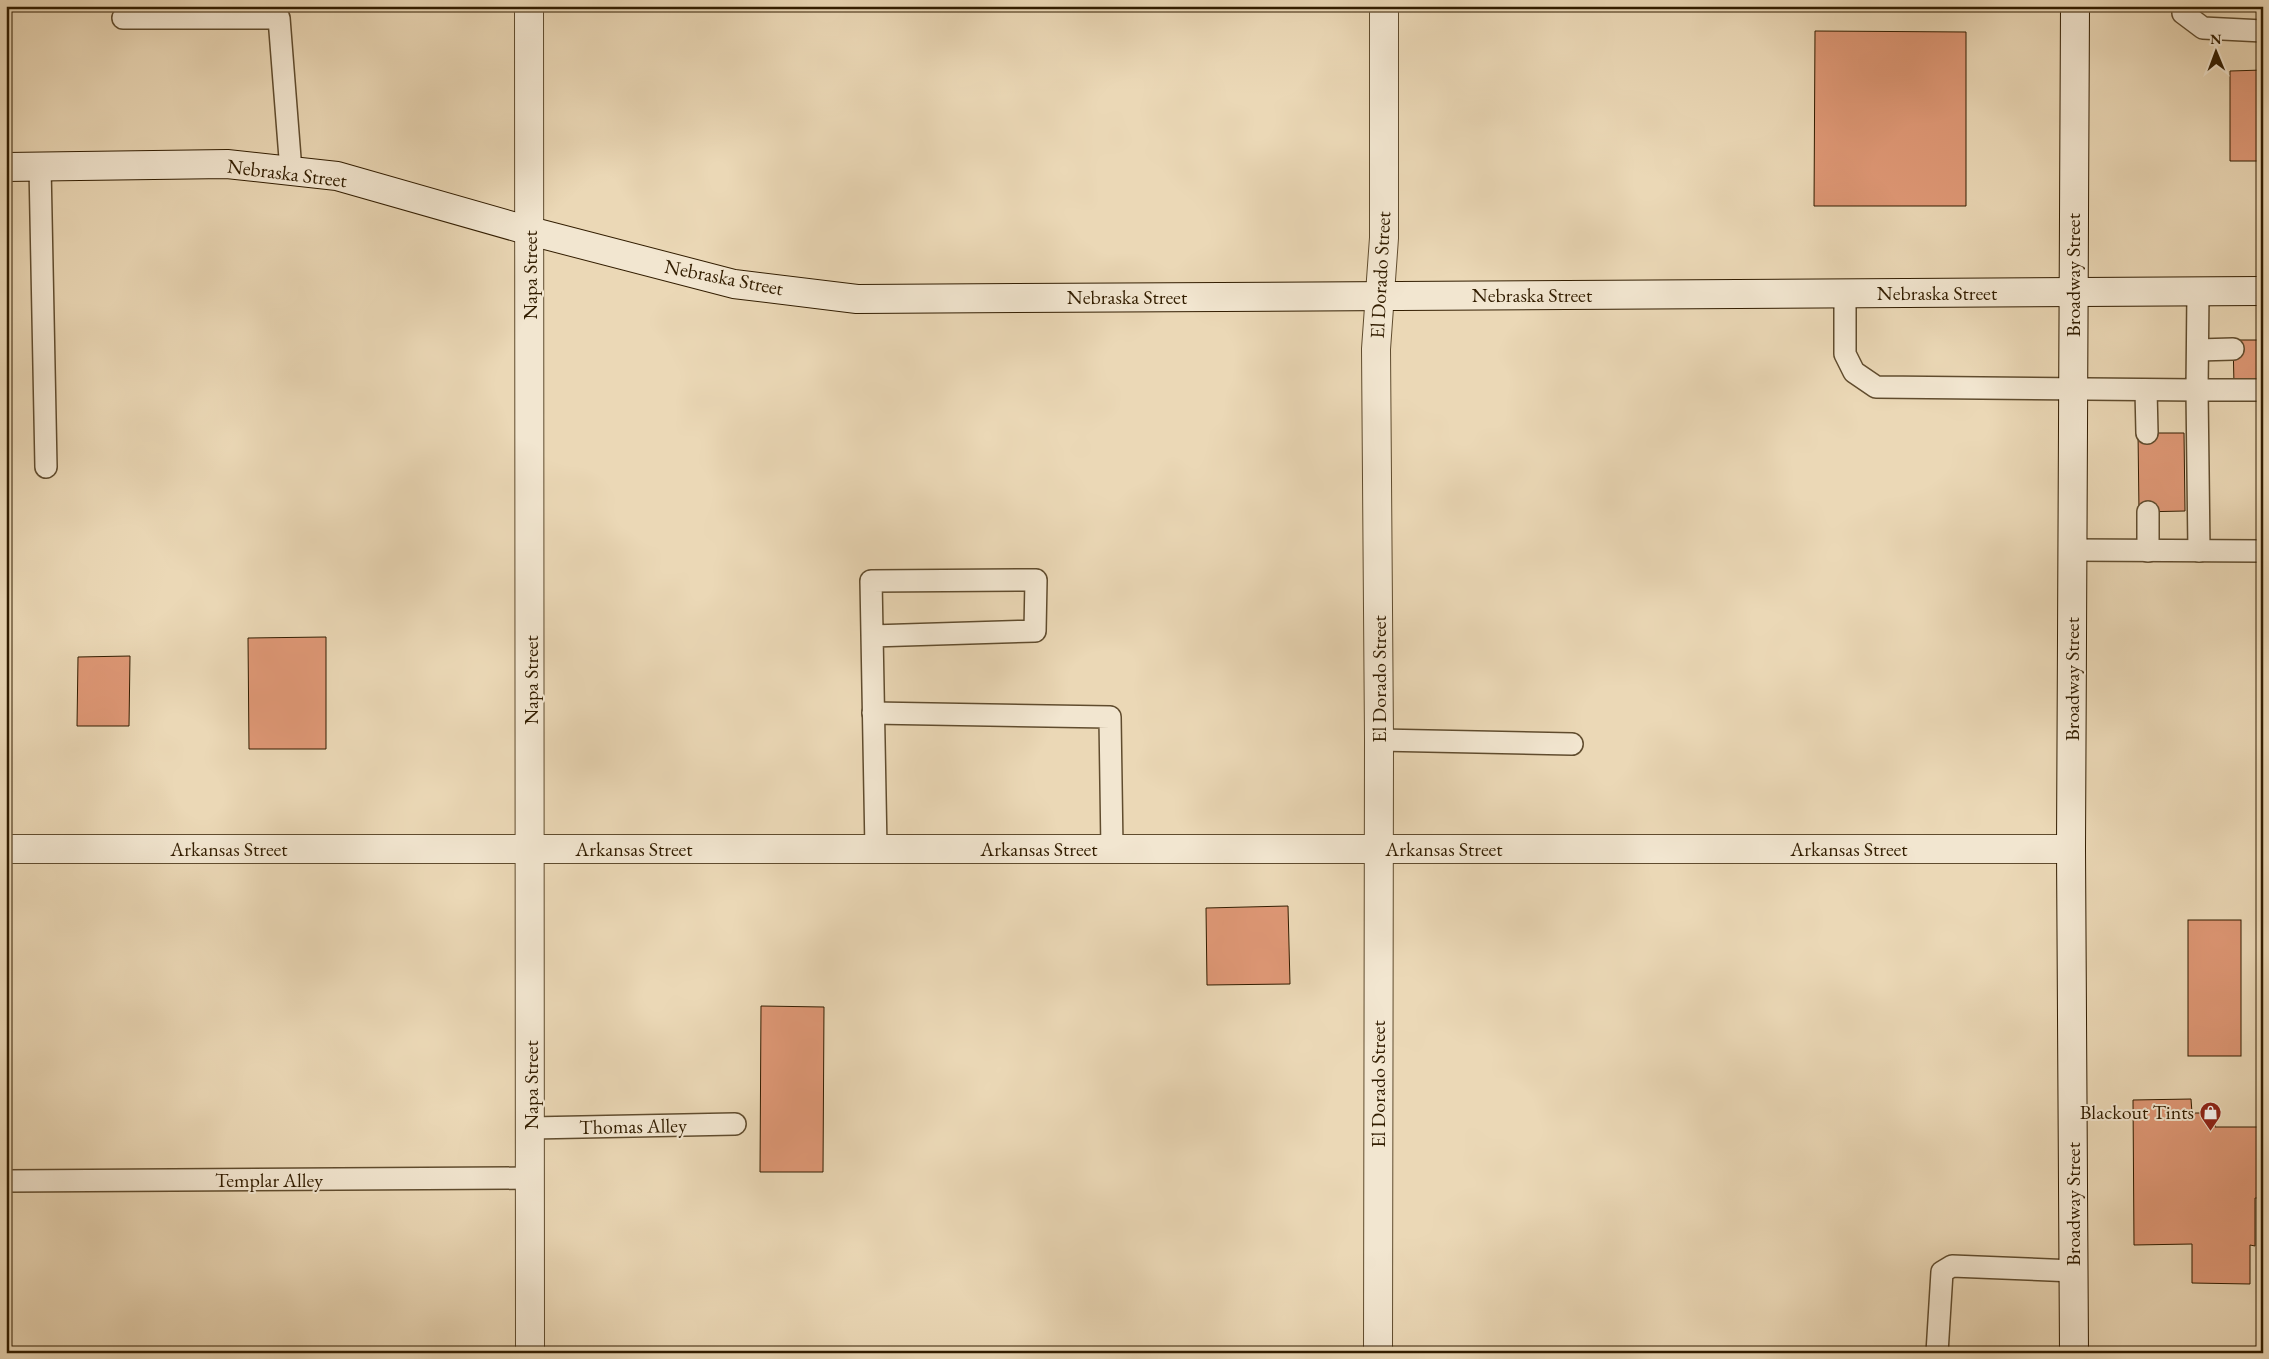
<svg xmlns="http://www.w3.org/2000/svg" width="2269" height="1359" font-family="'EB Garamond',serif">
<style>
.building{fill:#df9876;stroke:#321d00}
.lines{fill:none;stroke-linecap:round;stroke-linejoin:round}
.lane-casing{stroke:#604c2e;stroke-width:24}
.street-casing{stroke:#604c2e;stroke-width:30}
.secondary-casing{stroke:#321d00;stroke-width:30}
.lane{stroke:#f2e6d0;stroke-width:21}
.street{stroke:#f2e6d0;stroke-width:28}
.secondary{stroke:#f2e6d0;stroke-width:28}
.labels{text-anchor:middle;stroke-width:4;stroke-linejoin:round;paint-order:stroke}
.street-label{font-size:20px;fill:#321d00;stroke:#f2e6d0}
.poi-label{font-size:20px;fill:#321d00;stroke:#f2e6d0;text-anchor:end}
</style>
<rect width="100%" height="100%" fill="#ebd8b6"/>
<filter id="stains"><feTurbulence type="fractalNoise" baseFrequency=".004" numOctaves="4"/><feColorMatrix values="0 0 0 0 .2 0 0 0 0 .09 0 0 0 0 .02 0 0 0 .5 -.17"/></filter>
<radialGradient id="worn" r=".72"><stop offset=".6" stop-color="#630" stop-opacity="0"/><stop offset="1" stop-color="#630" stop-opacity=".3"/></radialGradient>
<g class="building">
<path d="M1815 31 1966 32V206H1814Z"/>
<path d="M2263 70V161H2230V71Z"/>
<path d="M2233 340H2263V384L2234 385Z"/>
<path d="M2138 433H2184L2185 511 2139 512Z"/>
<path d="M326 637V749H249L248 638Z"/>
<path d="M130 656 129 726H77L78 657Z"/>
<path d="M1288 906 1290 984 1207 985 1206 908Z"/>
<rect x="2188" y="920" width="53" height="136"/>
<path d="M761 1006 824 1007 823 1172H760Z"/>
<path d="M2191 1099 2192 1113H2215V1127H2263V1198H2255V1246L2250 1245V1284L2192 1283V1244L2134 1245 2133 1100Z"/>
</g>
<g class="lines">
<defs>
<g id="lane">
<path d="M2183 6V13L2203 28 2263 31"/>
<path d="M123 18H279L291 171"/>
<path d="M40 166 46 467"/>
<path d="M1845 294V354L1854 372 1876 387 2197 390 2198 292"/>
<path d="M2198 350 2233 349"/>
<path d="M2146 390 2147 433"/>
<path d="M2148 512V551"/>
<path d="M2072 550 2263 551"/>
<path d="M2199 551 2197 390H2263"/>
<path d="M872 636 1035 631 1036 580 871 581C873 670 874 759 876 849"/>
<path d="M873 713 1110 717 1112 849"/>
<path d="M1379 740 1572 744"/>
<path d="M531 1128 735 1124"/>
<path d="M6 1181 531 1178"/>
<path d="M1937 1353 1942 1272 1952 1266 2074 1271"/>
</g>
<g id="street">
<path d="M529 6 530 1353"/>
<path d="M6 849H2071"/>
<path d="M1378 1353 1379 740 1376 349 1384 238V6"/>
</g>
<g id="secondary">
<path d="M6 167 227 164 337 176 530 231 734 284 857 299 2263 291"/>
<path d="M2074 1353 2071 849 2075 6"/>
</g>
</defs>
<use href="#lane" class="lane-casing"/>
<use href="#street" class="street-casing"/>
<use href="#secondary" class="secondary-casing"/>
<use href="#lane" class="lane"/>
<use href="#street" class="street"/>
<use href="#secondary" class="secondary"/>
</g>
<defs>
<symbol id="shop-pin" viewBox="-11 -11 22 30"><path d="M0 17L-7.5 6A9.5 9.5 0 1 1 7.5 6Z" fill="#8f2418" stroke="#f2e6d0"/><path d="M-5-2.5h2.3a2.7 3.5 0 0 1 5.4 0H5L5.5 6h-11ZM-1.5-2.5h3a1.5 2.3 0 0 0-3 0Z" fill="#fff"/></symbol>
</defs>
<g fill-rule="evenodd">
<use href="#shop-pin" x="2198" y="1100" width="25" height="34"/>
</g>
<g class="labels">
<g class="street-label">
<text transform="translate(287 173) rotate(7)" y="7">Nebraska Street</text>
<text transform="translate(530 275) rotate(-90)" y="7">Napa Street</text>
<text transform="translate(1380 275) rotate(-87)" y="7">El Dorado Street</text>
<text transform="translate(2073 275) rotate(-90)" y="7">Broadway Street</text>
<text transform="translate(724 277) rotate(11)" y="7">Nebraska Street</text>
<text x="1937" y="300">Nebraska Street</text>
<text x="1532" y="302">Nebraska Street</text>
<text x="1127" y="304">Nebraska Street</text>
<text transform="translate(1379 679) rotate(-90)" y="7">El Dorado Street</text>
<text transform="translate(2072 679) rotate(-90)" y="7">Broadway Street</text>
<text transform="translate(531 680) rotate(-90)" y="7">Napa Street</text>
<text x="229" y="856">Arkansas Street</text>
<text x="634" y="856">Arkansas Street</text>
<text x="1039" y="856">Arkansas Street</text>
<text x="1444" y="856">Arkansas Street</text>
<text x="1849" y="856">Arkansas Street</text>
<text transform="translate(1378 1084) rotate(-90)" y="7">El Dorado Street</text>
<text transform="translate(531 1085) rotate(-90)" y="7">Napa Street</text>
<text transform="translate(633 1126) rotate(-1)" y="7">Thomas Alley</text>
<text x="269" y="1187">Templar Alley</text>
<text transform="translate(2073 1204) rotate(-90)" y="7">Broadway Street</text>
</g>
<g class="poi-label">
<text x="2194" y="1119">Blackout Tints</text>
</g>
</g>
<rect width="2269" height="1359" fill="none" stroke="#ebd8b6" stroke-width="25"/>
<rect x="8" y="8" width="2254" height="1344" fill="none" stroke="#321d00" stroke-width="2.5"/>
<rect x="12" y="12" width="2244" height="1334" fill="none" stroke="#321d00"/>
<g transform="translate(2216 52) rotate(359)" stroke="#f2e6d0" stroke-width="4" paint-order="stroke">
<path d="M0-4L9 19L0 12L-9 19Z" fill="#321d00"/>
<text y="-8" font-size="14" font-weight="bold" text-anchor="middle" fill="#321d00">N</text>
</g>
<rect width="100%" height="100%" filter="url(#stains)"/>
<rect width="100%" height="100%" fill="url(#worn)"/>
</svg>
